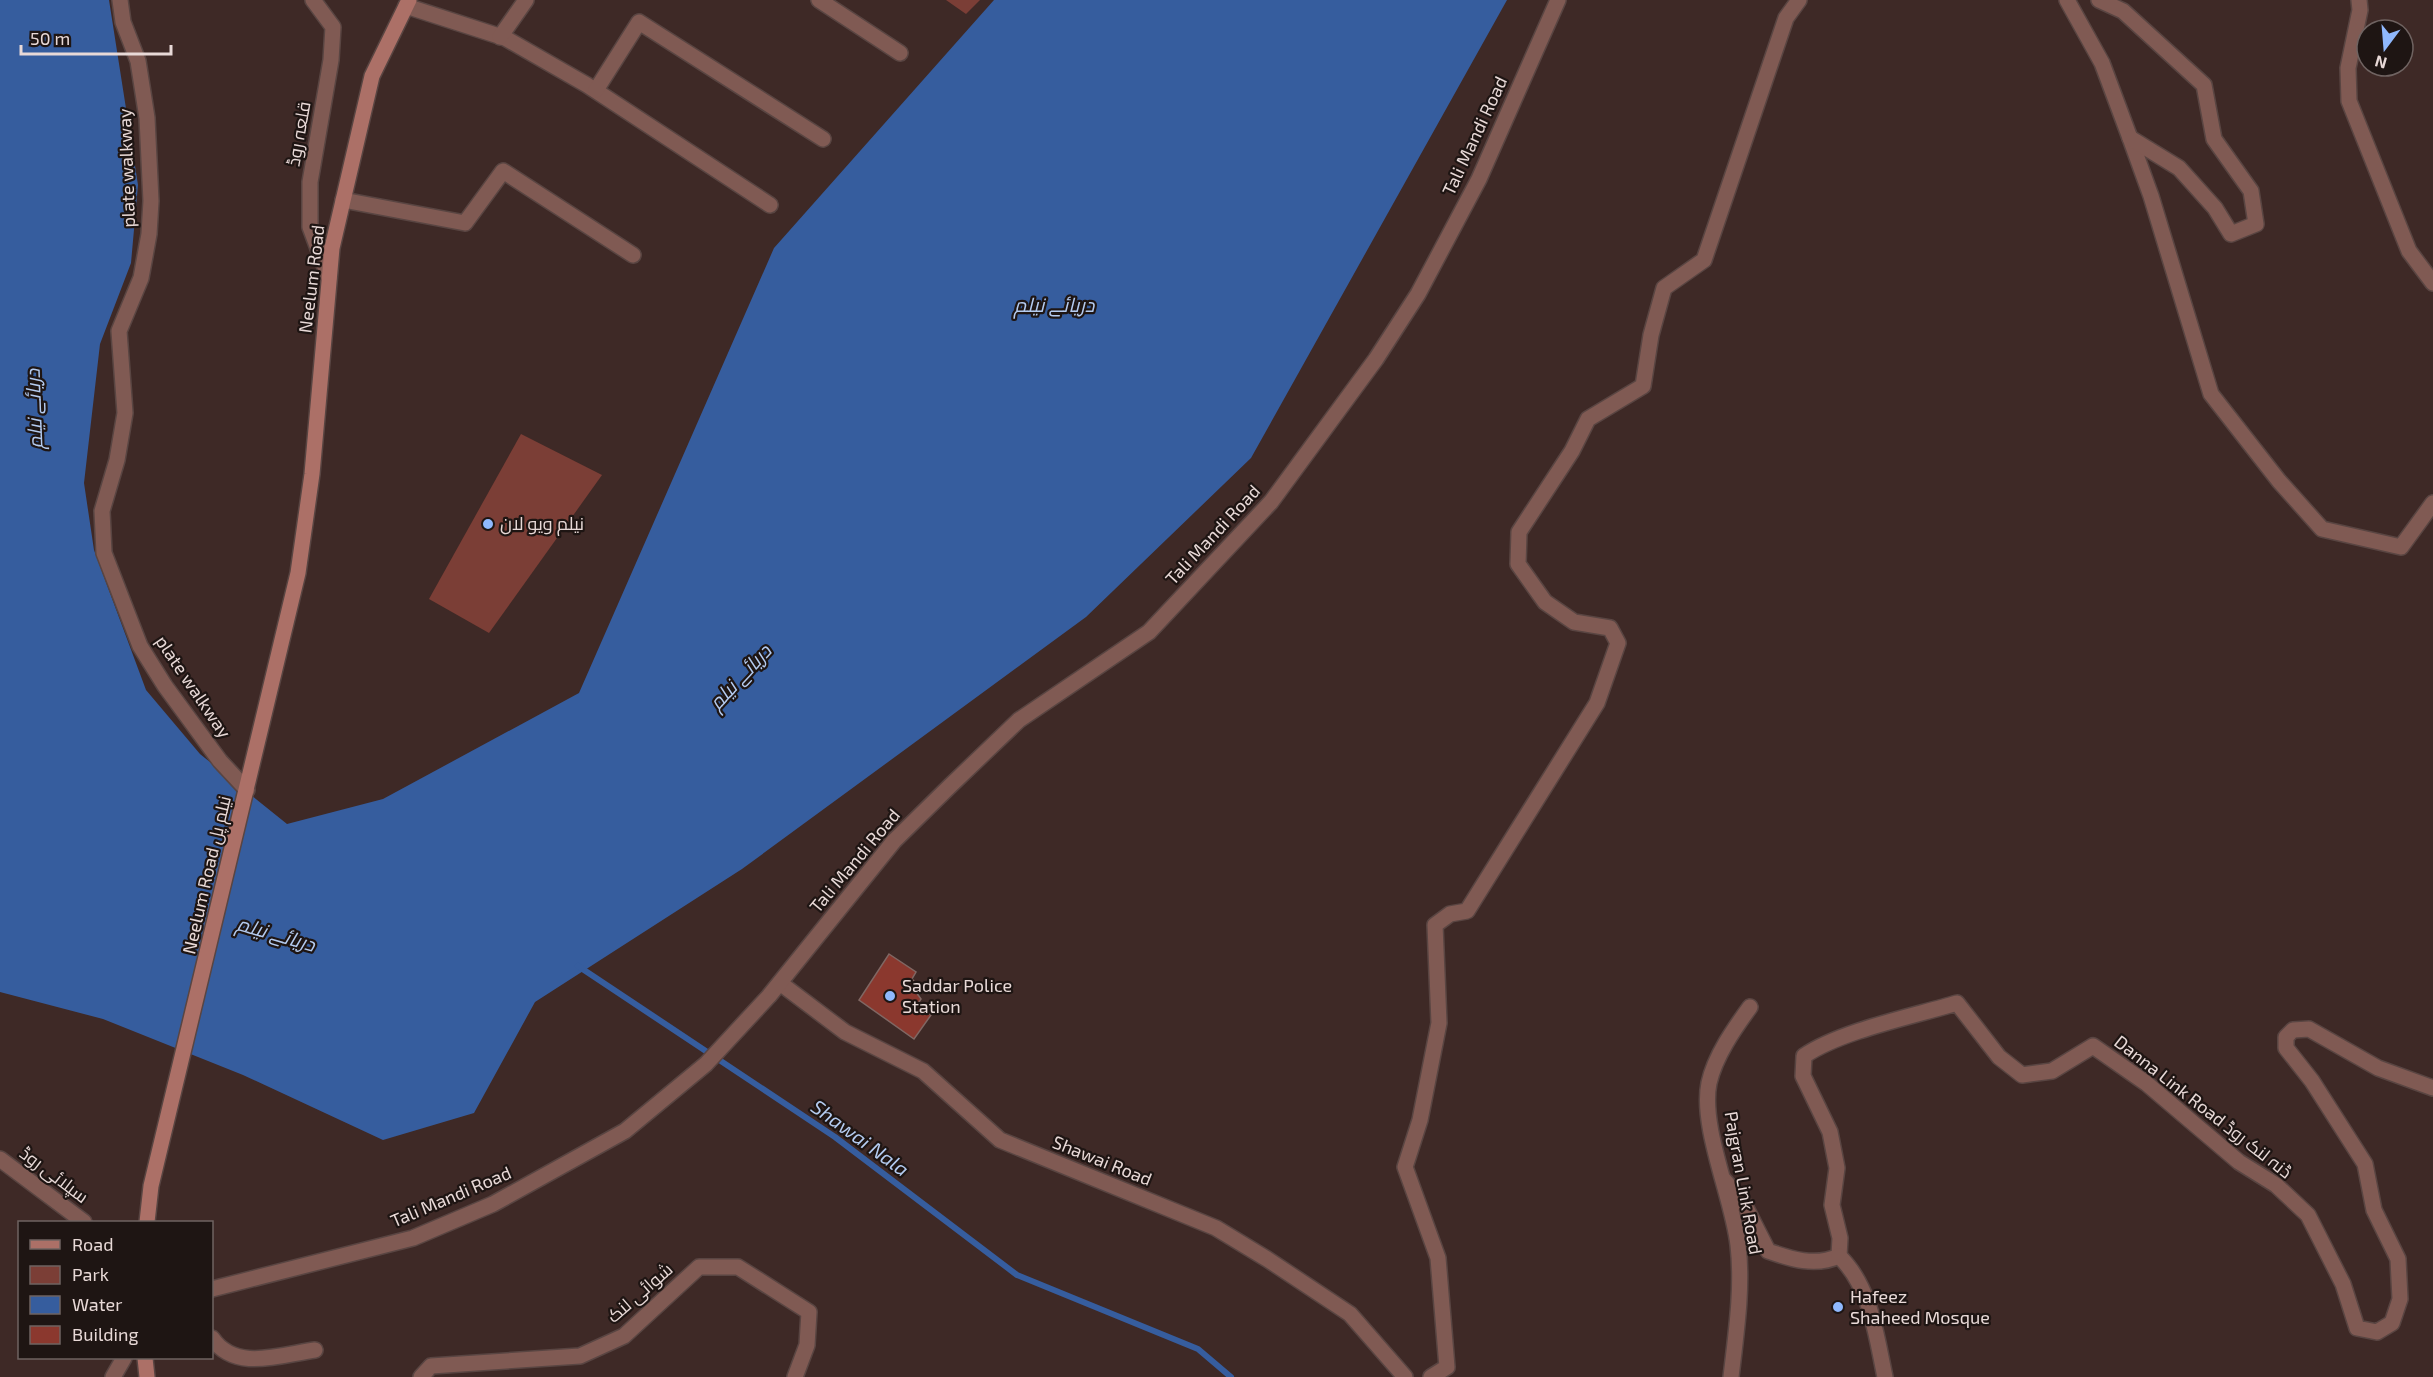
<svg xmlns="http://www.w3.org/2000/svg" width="2433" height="1377" font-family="'Exo 2',Cairo,sans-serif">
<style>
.green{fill:#7b3e36}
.water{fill:#365d9e}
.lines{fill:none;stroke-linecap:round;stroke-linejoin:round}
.stream{stroke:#365d9e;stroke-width:6}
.building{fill:#8b382e;stroke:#806763;stroke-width:1.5}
.minor-casing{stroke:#594542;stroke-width:18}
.tertiary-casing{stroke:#594542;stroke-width:18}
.secondary-casing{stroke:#594542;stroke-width:18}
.minor{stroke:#805a53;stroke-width:15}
.tertiary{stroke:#805a53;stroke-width:15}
.secondary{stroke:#ac7067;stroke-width:15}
.poi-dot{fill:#8fb8fd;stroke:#1e1513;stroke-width:2}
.labels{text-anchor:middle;stroke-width:4.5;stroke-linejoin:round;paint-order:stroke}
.street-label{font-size:18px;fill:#e8d9d7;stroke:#1e1513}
.poi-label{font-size:18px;fill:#e8d9d7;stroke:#1e1513;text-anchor:start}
.water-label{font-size:20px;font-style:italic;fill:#b4cbf0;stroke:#1e1513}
</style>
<rect width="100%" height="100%" fill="#3e2926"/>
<g class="green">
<path d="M946 0H980L966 14Z"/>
<path d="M521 434 602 475 489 633 429 599Z"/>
</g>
<path class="water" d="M0 0H109L138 185 131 263 100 344 84 483 94 550 146 690 200 754 287 824 383 799 579 693 774 248 994 0H1507L1251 458 1086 617 742 869 535 1002 474 1113 383 1140 243 1075 103 1019 0 992Z"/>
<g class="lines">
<path class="stream" d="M578 966 835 1137 1017 1275 1198 1349 1231 1377"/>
</g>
<path class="building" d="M889 954 916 972 912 979 920 988 916 992 921 999 917 1005 931 1015 914 1039 859 1000Z"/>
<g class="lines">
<defs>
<g id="minor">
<path d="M120 0 123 22 138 61 147 118 151 201 149 234 141 278 119 331 125 413 117 460 102 511 104 553 140 646 165 686 220 761 247 790"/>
<path d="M819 0 900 53"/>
<path d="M2067 0 2102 63 2130 138 2151 196 2211 394 2279 481 2322 529 2401 547 2433 503"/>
<path d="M2099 0 2123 11 2204 85 2214 139 2251 191 2256 224 2231 234 2215 208 2179 168 2130 138"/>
<path d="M2359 0 2360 10 2348 68 2349 101 2409 251 2433 283"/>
<path d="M406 6 505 38 587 85 770 205"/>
<path d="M500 37 526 0"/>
<path d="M596 90 639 22 823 139"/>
<path d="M343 200 465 223 503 171 633 255"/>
<path d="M780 983 845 1032 923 1071 1000 1140 1216 1228 1267 1259 1350 1314 1405 1377"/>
<path d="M0 1159 84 1222"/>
<path d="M1724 1180 1743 1202 1768 1251C1791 1259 1815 1267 1839 1256L1840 1238 1832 1205 1837 1168 1830 1132 1803 1076 1804 1056C1840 1031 1914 1016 1957 1003L1999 1057 2022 1075 2052 1071 2093 1046 2146 1083 2239 1162 2276 1185 2308 1215 2343 1284 2357 1328 2377 1332 2392 1323 2400 1299 2398 1259 2374 1210 2365 1164 2312 1081 2286 1048V1037L2293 1030 2309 1029 2378 1068 2433 1088"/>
<path d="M1839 1256C1871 1287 1876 1335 1885 1377"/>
<path d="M212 1338C235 1372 280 1355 315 1350"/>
<path d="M113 1377 124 1358"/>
<path d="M421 1377 431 1366 580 1356 624 1336 699 1267H738L809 1312 807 1345 795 1377"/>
<path d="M1431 1377 1447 1367 1438 1258 1405 1167 1420 1120 1439 1023 1435 925 1450 914 1467 911 1597 703 1618 643 1610 628 1574 622 1545 602 1518 564 1519 532 1572 451 1588 419 1643 386 1651 335 1664 288 1704 260 1786 18 1799 0"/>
<path d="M1731 1377C1736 1334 1743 1288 1738 1245 1733 1199 1700 1127 1709 1083 1715 1056 1734 1029 1750 1007"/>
</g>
<g id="tertiary">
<path d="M313 0 333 27 331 60 310 182V227L329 278"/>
<path d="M212 1289 413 1238 493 1204 625 1131 706 1064 769 996 894 841 950 786 1019 720 1149 632 1271 502 1376 359 1418 294 1479 179 1558 0"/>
</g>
<g id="secondary">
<path d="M147 1222 151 1186 298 573 312 474 332 248 372 76 409 0"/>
<path d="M145 1358 147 1377"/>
</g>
</defs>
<use href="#minor" class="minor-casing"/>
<use href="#tertiary" class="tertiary-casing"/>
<use href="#secondary" class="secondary-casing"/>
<use href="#minor" class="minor"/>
<use href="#tertiary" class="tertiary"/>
<use href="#secondary" class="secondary"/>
</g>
<g class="poi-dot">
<circle cx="488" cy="524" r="6"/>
<circle cx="890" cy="996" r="6"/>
<circle cx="1838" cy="1307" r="6"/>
</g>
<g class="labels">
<g class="street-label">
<text transform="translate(299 134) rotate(-80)" y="6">قلعہ روڈ</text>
<text transform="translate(1475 136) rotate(-65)" y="6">Tali Mandi Road</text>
<text transform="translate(127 168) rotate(-92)" y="6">plate walkway</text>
<text transform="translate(312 279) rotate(-83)" y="6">Neelum Road</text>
<text transform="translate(1213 535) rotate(-47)" y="6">Tali Mandi Road</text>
<text transform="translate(193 687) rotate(56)" y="6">plate walkway</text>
<text transform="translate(855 861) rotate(-50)" y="6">Tali Mandi Road</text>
<text transform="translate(207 875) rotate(-77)" y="6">Neelum Road نیلم پل</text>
<text transform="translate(2203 1107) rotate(38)" y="6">Danna Link Road ڈنہ لنک روڈ</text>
<text transform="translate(1102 1161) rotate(22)" y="6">Shawai Road</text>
<text transform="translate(54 1175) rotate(37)" y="6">سپلائی روڈ</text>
<text transform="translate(1743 1183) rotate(80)" y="6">Pajgran Link Road</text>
<text transform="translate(451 1197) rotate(-23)" y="6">Tali Mandi Road</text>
<text transform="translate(640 1293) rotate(-41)" y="6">شوائی لنک</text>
</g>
<g class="poi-label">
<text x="500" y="530">نیلم ویو لان</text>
<text x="902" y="992">Saddar Police<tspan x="902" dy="21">Station</tspan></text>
<text x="1850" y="1303">Hafeez<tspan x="1850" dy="21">Shaheed Mosque</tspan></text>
</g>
<g class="water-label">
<text x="1054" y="312">دریائے نیلم</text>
<text transform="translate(34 409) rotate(-92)" y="7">دریائے نیلم</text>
<text transform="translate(740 677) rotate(-47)" y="7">دریائے نیلم</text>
<text transform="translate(276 934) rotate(16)" y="7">دریائے نیلم</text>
<text transform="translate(860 1138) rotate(36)" y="7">Shawai Nala</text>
</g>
</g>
<rect x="18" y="1221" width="195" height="138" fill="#1e1513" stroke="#6f6361" stroke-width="1.5"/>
<rect x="30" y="1240" width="30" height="9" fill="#ac7067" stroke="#6f6361" stroke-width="1.5"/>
<text x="72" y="1251" font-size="18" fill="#e8d9d7">Road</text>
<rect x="30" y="1266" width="30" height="18" fill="#7b3e36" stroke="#6f6361" stroke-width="1.5"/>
<text x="72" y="1281" font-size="18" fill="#e8d9d7">Park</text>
<rect x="30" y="1296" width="30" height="18" fill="#365d9e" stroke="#6f6361" stroke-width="1.5"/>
<text x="72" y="1311" font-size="18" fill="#e8d9d7">Water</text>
<rect x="30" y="1326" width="30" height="18" fill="#8b382e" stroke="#6f6361" stroke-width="1.5"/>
<text x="72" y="1341" font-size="18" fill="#e8d9d7">Building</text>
<g transform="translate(2385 48) rotate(196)"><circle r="28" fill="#1e1513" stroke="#6f6361" stroke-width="1.5"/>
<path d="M0-4.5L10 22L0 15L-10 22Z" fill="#8fb8fd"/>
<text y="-9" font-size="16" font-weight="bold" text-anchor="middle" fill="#e8d9d7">N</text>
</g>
<path d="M21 45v9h150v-9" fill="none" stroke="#e8d9d7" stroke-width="3"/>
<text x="30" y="45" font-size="18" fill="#e8d9d7" stroke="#1e1513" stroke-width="4.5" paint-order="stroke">50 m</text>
</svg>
